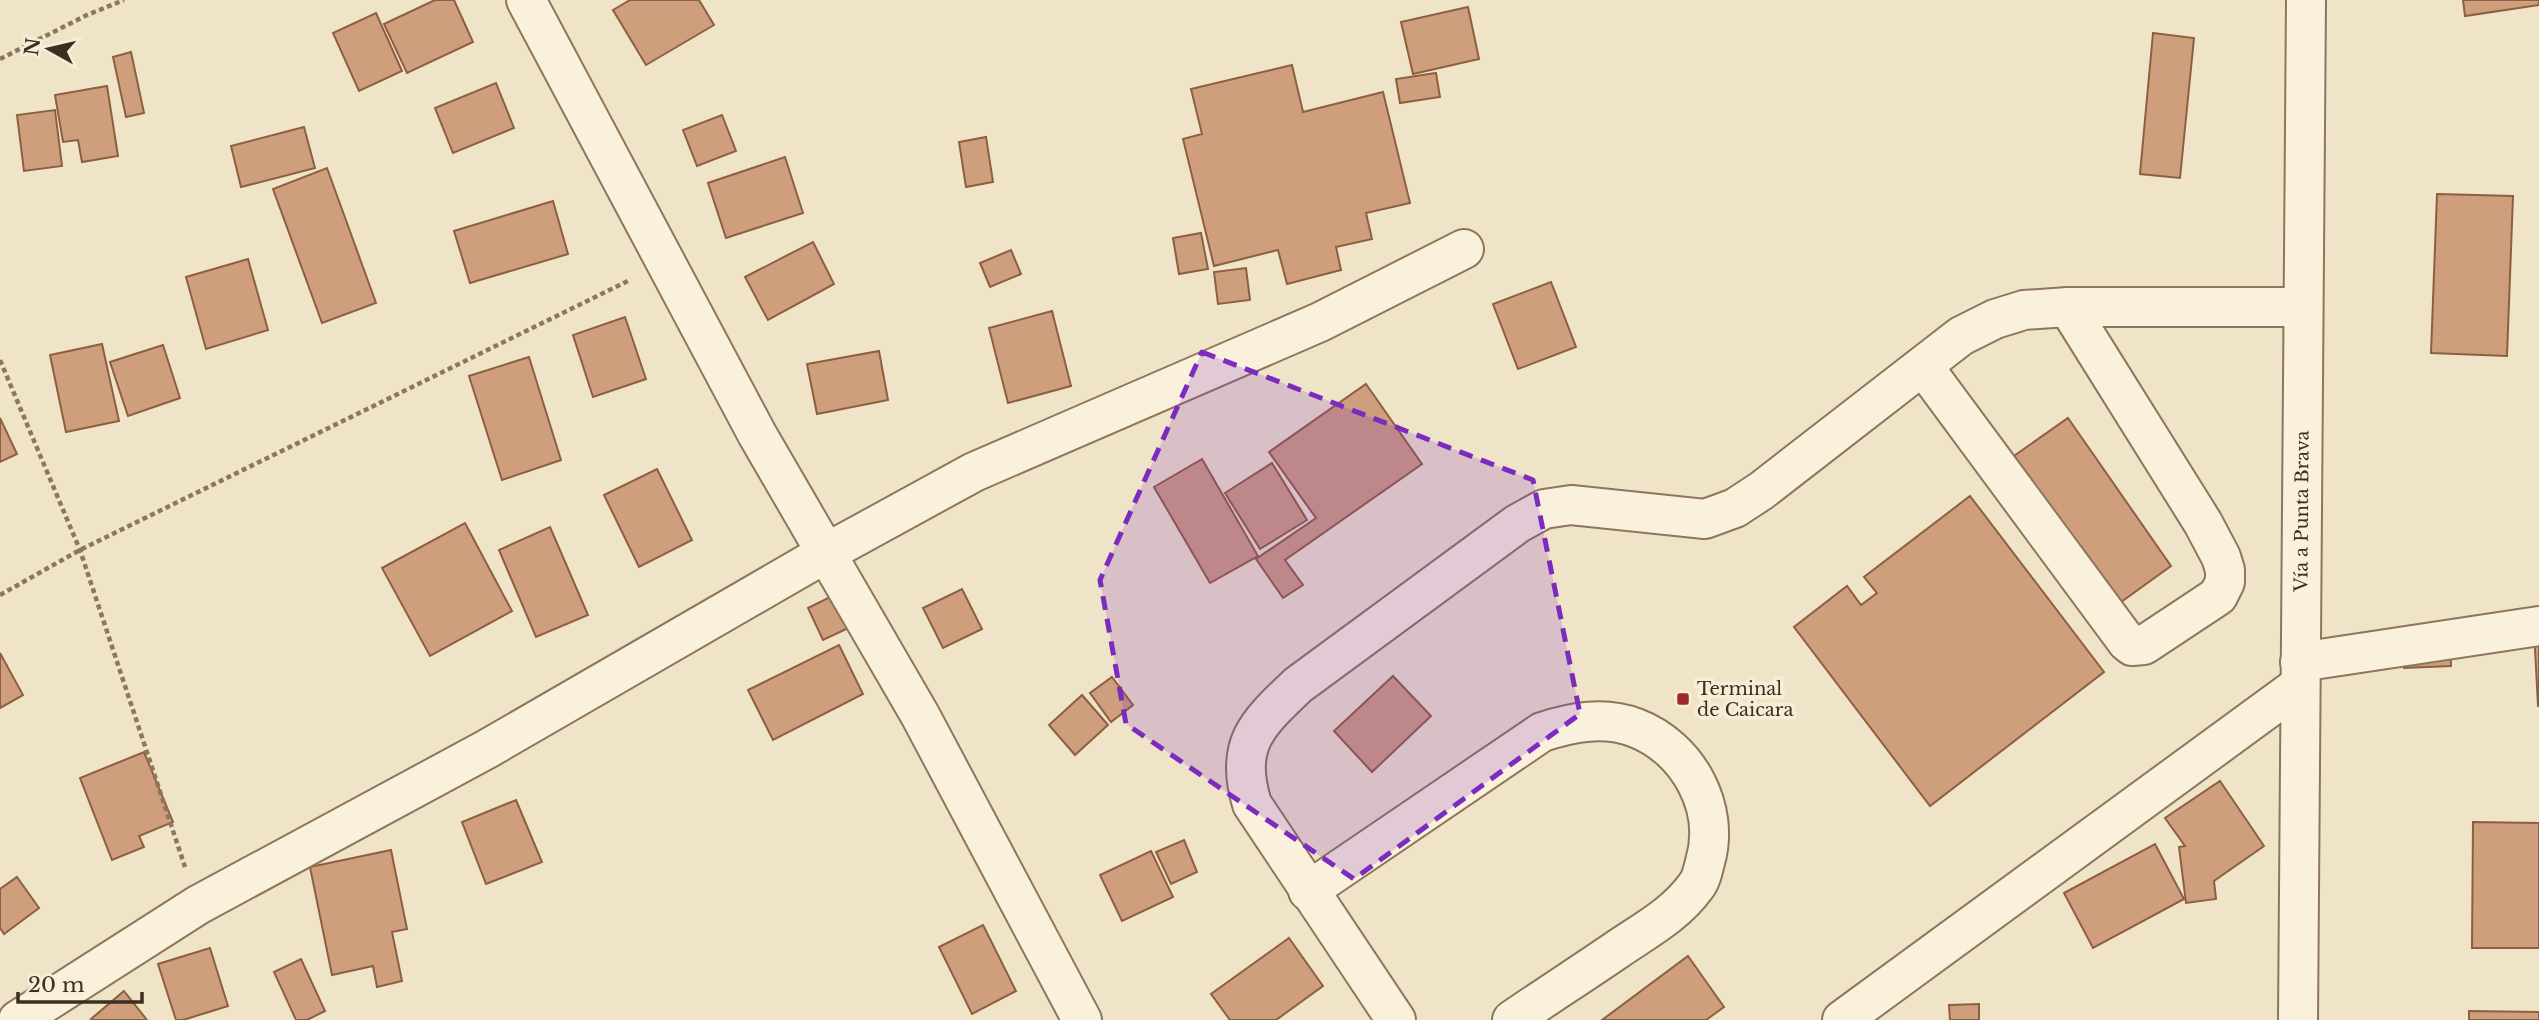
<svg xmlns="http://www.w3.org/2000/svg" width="2539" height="1020" font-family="'Libre Baskerville',serif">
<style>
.building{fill:#cf9f7d;stroke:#8d5f41;stroke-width:2}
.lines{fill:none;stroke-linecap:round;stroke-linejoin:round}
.minor-casing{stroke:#8d765c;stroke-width:42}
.path{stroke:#8d765c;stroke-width:4.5;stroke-dasharray:5 3.5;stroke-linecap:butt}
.minor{stroke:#faf1dc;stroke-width:38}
.marked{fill:#7b2cbf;fill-opacity:0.2;stroke:#7b2cbf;stroke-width:5;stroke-dasharray:14 9;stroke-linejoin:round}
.poi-dot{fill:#9e2a2b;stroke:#f7eed8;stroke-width:2.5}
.labels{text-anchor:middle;stroke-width:7;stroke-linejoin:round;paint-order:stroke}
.street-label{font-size:18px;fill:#3d2e20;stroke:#f7eed8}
.poi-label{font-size:18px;fill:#3d2e20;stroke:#f7eed8;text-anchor:start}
</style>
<rect width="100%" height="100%" fill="#f0e4c8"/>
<g class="building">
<path d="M435 0H454L473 42 407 73 384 24Z"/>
<path d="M630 0H699L714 25 646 65 613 10Z"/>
<path d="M2463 0H2539V5L2465 16Z"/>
<path d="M1468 7 1479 59 1413 74 1401 22Z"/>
<path d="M376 13 402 71 359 91 333 33Z"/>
<path d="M2153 33 2194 38 2180 178 2140 174Z"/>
<path d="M131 52 144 113 126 117 113 57Z"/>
<path d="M1292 65 1303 112 1383 92 1410 203 1366 213 1372 239 1336 247 1341 270 1287 284 1278 250 1214 266 1183 139 1202 134 1191 89Z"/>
<path d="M1436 73 1440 97 1400 103 1396 79Z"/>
<path d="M496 83 514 128 453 153 435 108Z"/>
<path d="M107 86 118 156 82 162 78 140 63 142 55 95Z"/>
<path d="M55 110 62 166 24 171 17 115Z"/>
<path d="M722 115 736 151 697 166 683 130Z"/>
<path d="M304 127 315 168 241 187 231 146Z"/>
<path d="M986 137 993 182 966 187 959 142Z"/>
<path d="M785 157 803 213 726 238 708 183Z"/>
<path d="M327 168 376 303 322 323 273 189Z"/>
<path d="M2437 194 2513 196 2507 356 2431 353Z"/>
<path d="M553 201 568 254 470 283 454 231Z"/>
<path d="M1201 233 1208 269 1179 274 1173 238Z"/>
<path d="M813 242 834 284 768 320 745 277Z"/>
<path d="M1011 250 1021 274 990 287 980 263Z"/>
<path d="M248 259 268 330 206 349 186 277Z"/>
<path d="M1246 268 1250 300 1218 304 1214 272Z"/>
<path d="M1551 282 1576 347 1518 369 1493 304Z"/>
<path d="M1052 311 1071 386 1008 403 989 328Z"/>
<path d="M625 317 646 379 593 397 573 335Z"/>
<path d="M102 344 119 421 66 432 50 355Z"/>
<path d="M163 345 180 398 128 416 110 362Z"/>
<path d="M879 351 888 400 817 414 807 364Z"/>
<path d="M529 357 561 460 502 480 469 376Z"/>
<path d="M1366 384 1422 464 1285 560 1303 585 1283 598 1256 559 1316 518 1269 452Z"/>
<path d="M0 418 17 454 0 462Z"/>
<path d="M2068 418 2171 566 2114 607 2011 458Z"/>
<path d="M1202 459 1258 556 1210 583 1154 487Z"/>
<path d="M1272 463 1307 520 1260 549 1225 493Z"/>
<path d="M657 469 692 540 639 567 604 495Z"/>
<path d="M1970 496 2104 672 1930 806 1794 627 1847 586 1861 605 1877 593 1864 577Z"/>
<path d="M465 523 512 611 430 656 382 568Z"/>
<path d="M550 527 588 615 536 637 499 550Z"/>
<path d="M962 589 982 629 943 648 923 608Z"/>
<path d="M842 591 857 624 823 640 808 608Z"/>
<path d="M2539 629V706H2538L2534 630Z"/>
<path d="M2450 637 2451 666 2404 668 2403 639Z"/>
<path d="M839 645 863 694 773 740 748 690Z"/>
<path d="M0 653 23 695 0 708Z"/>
<path d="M1393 676 1431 716 1372 772 1334 731Z"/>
<path d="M1112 677 1133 705 1111 722 1090 693Z"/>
<path d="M1082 695 1108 725 1075 755 1049 725Z"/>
<path d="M144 752 173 822 139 836 144 847 112 860 80 778Z"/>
<path d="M2220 781 2264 846 2214 881 2216 899 2186 903 2179 847 2185 846 2165 818Z"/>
<path d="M516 800 542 862 486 884 462 822Z"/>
<path d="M2473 822 2539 823V948H2472Z"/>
<path d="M1184 840 1197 872 1171 884 1156 852Z"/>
<path d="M2155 844 2184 899 2093 948 2064 893Z"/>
<path d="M391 850 407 929 392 932 402 981 377 987 373 966 332 975 310 867Z"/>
<path d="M1151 851 1173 897 1122 921 1100 875Z"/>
<path d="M17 877 39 908 4 934 0 928V889Z"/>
<path d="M983 925 1016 991 972 1014 939 947Z"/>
<path d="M1289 938 1323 986 1276 1020H1230L1211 994Z"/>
<path d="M210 948 228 1006 183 1020H176L158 964Z"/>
<path d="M1688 956 1724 1007 1706 1020H1602Z"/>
<path d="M301 959 325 1011 307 1020H296L274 972Z"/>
<path d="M124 991 147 1020H92L91 1019Z"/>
<path d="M1979 1004V1020H1950L1949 1005Z"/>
<path d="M2469 1011 2539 1012V1020H2469Z"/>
</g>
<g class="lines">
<defs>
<g id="minor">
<path d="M526 0 757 434 920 715 1082 1020"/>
<path d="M1923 366 2127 642 2132 646 2144 645 2218 596 2225 582V570L2221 557 2203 523 2068 307"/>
<path d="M2300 662 2539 626"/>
<path d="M1308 891 1542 732C1573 722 1604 716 1636 728 1688 748 1721 808 1705 862 1703 870 1701 880 1696 886 1676 914 1646 930 1618 949 1583 973 1547 996 1512 1020"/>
<path d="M18 1020 198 905 487 749 826 553 974 472 1320 322 1464 249"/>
<path d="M1396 1020 1252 804C1234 744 1257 724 1298 685L1517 524 1544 509 1571 505 1705 519 1735 508 1761 491 1961 336 1995 319 2024 310 2068 307H2303"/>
<path d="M1842 1020 2300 685"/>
<path id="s1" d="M2298 1020 2306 0"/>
</g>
</defs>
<use href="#minor" class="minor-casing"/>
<g class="path">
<path d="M0 59 87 15 124 0"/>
<path d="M0 360 80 550 185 867"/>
<path d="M0 595 80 550 630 280"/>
</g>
<use href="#minor" class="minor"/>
</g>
<path class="marked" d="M1202 352 1533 480 1580 714 1354 879 1126 724 1100 580Z"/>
<rect class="poi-dot" x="1676" y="692" width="14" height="14" rx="3.5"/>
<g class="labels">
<g class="street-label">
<text dy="6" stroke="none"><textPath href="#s1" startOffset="509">Vía a Punta Brava</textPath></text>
</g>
<g class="poi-label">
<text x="1697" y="695">Terminal<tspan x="1697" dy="21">de Caicara</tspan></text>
</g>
</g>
<g transform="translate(49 49) rotate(278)" stroke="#f7eed8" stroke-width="5" paint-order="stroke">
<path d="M0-5L12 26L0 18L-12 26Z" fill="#3d2e20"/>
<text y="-10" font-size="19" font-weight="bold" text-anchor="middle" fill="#3d2e20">N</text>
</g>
<path d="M18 992v10h124v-10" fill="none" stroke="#3d2e20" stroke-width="3.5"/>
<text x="28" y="992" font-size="21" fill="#3d2e20" stroke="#f7eed8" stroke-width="5" paint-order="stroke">20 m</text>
</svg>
